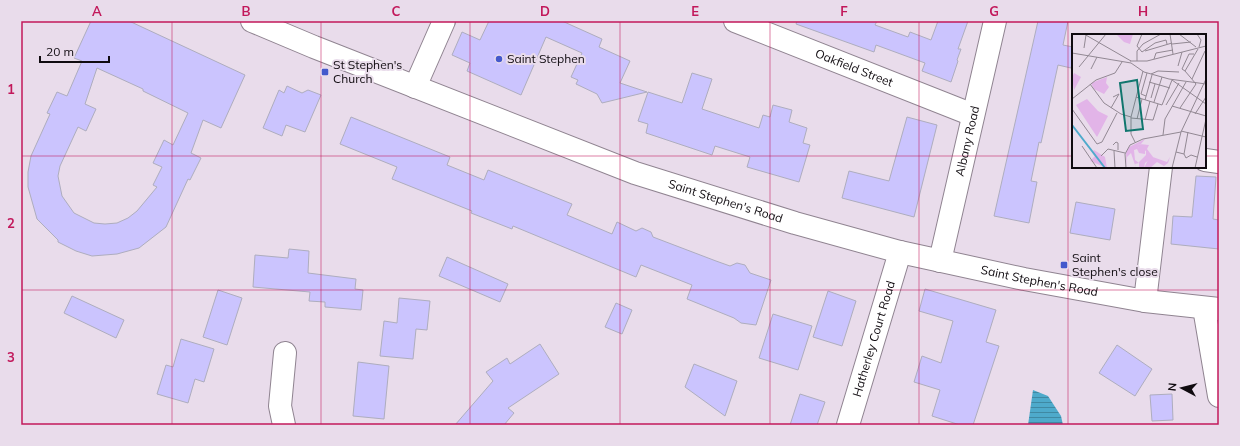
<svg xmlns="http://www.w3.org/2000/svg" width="1240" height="446" font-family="Mulish,sans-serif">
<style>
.water{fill:url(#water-rules)}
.building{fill:#cbc4fe;stroke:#aeadbe;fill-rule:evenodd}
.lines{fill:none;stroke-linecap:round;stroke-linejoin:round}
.minor-casing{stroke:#908491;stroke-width:24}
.tertiary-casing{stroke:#908491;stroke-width:24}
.minor{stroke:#fff;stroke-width:22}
.tertiary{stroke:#fff;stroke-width:22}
.grid{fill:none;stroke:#c2185b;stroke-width:1;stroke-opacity:0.55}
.poi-dot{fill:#4459cc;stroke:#e9dceb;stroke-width:1.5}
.labels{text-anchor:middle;stroke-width:4;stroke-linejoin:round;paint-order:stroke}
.poi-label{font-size:12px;fill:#100b10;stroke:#e9dceb;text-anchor:start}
.street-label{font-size:12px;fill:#100b10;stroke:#e9dceb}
.inset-river{fill:none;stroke:#4eaacb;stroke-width:2}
.inset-road{fill:none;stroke:#928893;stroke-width:1}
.view{fill:#0f766e;fill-opacity:0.15;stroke:#0f766e;stroke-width:2}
.inset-edge{fill:none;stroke:#100b10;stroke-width:2}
.neatline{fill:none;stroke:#c2185b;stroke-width:1.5}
.grid-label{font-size:13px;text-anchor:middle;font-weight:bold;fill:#c2185b}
</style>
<defs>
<pattern id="water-rules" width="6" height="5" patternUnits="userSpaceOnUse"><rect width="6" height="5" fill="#4eaacb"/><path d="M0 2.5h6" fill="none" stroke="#3f89a3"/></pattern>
</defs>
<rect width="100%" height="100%" fill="#e9dceb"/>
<path class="water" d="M1033 390 1048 396 1061 416 1063 425H1028Z"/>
<g class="building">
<path d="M91 21H129L245 75 221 128 203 120 191 153 201 158 190 180 188 179 166 227 139 248 117 254 92 256 76 251 58 242V240L37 219 28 187V172L31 156 50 114 47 113 57 92 67 96 82 61 74 58ZM97 68 143 89V91L188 113 173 145 164 140 153 163 162 167 153 185 157 187 137 211 128 218 117 223 105 224 94 223 74 213 62 196 58 176 60 166 78 127 86 131 96 109 85 104Z"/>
<path d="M489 21H562L602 39 599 47 630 61 620 83 647 92 602 103 597 94 576 84 578 80 571 77 582 53 546 37 521 95 467 71 470 63 452 55 462 32 480 40Z"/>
<path d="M797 21H877L875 25 908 37 910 32 931 40 938 21H968L958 49H961L957 60 958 61 951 82 922 71 925 63 876 45 874 52 796 24Z"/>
<path d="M1038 21H1068L1063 45 1073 47V58L1071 68 1058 65 1041 143 1039 142 1031 181 1037 182 1029 223 994 216Z"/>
<path d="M692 73 712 79 702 109 759 128 763 115 770 117 773 105 792 110 789 122 807 128 803 143 810 145 799 182 747 167 750 157 715 146 712 155 646 133 648 124 638 121 648 92 682 103Z"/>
<path d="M287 86 302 93 308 90 321 95 305 132 286 125 282 136 263 128 279 90 284 93Z"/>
<path d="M351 117 450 157 447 165 484 180 488 170 572 204 567 215 612 234 617 222 636 231 642 228 651 232 653 237 716 261 730 266 737 263 745 265 750 273 771 280 756 325 741 323 734 318 687 299 692 285 641 265 636 277 513 226 512 229 471 213 472 211 392 179 397 167 340 144Z"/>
<path d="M907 117 937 125 914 217 842 198 849 171 889 181Z"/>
<path d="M1196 176 1216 177 1213 219 1219 220V249L1171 244 1173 216 1192 217Z"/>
<path d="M1076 202 1115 209 1110 240 1070 233Z"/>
<path d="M289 249 309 251 308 273 356 279 355 289 363 290 361 310 325 307V302L309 301 310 292 253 287 255 255 288 258Z"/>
<path d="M447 257 508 284 500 302 439 276Z"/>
<path d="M925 289 996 310 986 342 999 346 973 425H960L932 416 940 390 914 382 922 356 941 363 953 321 919 311Z"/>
<path d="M218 290 242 298 227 345 203 337Z"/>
<path d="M828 291 856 301 842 346 813 337Z"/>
<path d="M72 296 124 320 116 338 64 313Z"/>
<path d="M399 298 430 301 427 330 416 329 413 359 380 356 384 321 397 323Z"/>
<path d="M616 303 632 310 622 334 605 327Z"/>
<path d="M773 314 812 326 798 370 759 358Z"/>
<path d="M181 339 214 349 204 382 195 379 188 403 157 394 166 365 173 367Z"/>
<path d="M540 344 559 374 508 408 514 413 504 425H455L493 381 486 372 507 358 510 364Z"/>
<path d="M1117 345 1152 369 1135 396 1099 373Z"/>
<path d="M358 362 389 366 384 419 353 416Z"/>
<path d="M694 364 737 381 725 416 685 387Z"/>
<path d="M800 394 825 402 817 425H790Z"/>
<path d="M1172 394 1173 420 1152 421 1150 395Z"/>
</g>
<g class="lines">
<defs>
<g id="minor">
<path id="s1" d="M735 21 973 115"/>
<path d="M415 87 444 21"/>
<path d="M1205 160 1219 162"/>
<path id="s2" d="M940 261 995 21"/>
<path d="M1145 301 1161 167"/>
<path d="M1204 308 1219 396"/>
<path d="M284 425 280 406 285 353"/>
<path id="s3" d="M848 425 900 252"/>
</g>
<g id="tertiary">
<path id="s4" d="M252 21 314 47 635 173 795 223 900 252 1024 279 1145 301 1219 309"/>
</g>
</defs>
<use href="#minor" class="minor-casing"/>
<use href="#tertiary" class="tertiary-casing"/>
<use href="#minor" class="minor"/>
<use href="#tertiary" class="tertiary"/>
</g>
<path class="grid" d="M172 21V425M321 21V425M470 21V425M620 21V425M770 21V425M919 21V425M1068 21V425M21 156H1073M1205 156H1219M21 290H1219"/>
<g class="poi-dot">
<circle cx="499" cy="59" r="4"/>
<rect x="321" y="68" width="8" height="8" rx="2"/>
<rect x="1060" y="261" width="8" height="8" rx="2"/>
</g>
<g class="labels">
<g class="poi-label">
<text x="507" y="63">Saint Stephen</text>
<text x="333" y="69">St Stephen's<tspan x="333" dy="14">Church</tspan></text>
<text x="1072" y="262">Saint<tspan x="1072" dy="14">Stephen's close</tspan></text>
</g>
<g class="street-label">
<text dy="4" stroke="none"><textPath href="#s1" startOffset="128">Oakfield Street</textPath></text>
<text dy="4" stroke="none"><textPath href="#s2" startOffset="123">Albany Road</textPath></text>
<text dy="4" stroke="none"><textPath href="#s4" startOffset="507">Saint Stephen's Road</textPath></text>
<text dy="4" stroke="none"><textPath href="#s4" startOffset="831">Saint Stephen's Road</textPath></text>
<text dy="4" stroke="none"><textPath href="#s3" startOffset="90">Hatherley Court Road</textPath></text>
</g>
</g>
<g transform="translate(1072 34)">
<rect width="134" height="134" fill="#e9dceb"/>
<path d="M35 43 34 49 37 53 32 60 22 55 19 49ZM15 65 26 77 36 82 25 103 4 71ZM64 110 77 111 75 115 81 123 73 129 72 134H67V128L74 121V117L67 114ZM22 116 33 123 35 134 18 127 23 122 20 118Z" fill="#e2b4e8"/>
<path d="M73 105 69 110 75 111 65 110 67 114H73V120L67 119 65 115 62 116 63 126 67 129 63 130 64 134 59 119 55 123V134L54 119 57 113ZM75 121 95 128 98 123 96 129 92 132 85 128 78 134H72L76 126 73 125Z" fill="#e2b4e8"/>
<path d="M44 0H61L58 10 52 8ZM2 39 9 43 2 56 0 44Z" fill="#e2b4e8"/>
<path class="inset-river" d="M0 91 33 134"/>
<path class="inset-road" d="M12 0 59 27M70 0 65 12 70 18 83 9 94 6 95 10M98 0 101 20M107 0 124 13M125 0 129 6 127 13M100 10 119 8M12 14 14 1M73 17 100 9M0 19 59 29 72 38 97 45 134 50M82 25 84 19 101 16M58 27H75L134 12M65 27V17L71 10 89 0M106 32 110 18M7 33 34 0M19 35 25 23M113 37 110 35 117 20H122M79 40 86 37 107 38M120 45 133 17M77 48 98 54M18 50 32 69 49 80 59 83M74 62 69 60 75 39M64 63 90 71 100 46 134 70M79 64 83 50M0 65 24 46 43 39 50 28M73 66 80 41M82 68 90 43M94 71 107 49M100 72 134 82M39 74 47 60 41 63M108 74 124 50 113 37 126 15M0 75 25 110 30 108 45 79M123 80 134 63M59 84 81 86 86 70M65 85 70 65M73 86 78 67M109 97 134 103M91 101 93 85 114 48M63 108 59 100V83L71 37M41 111 44 108 46 109V116M10 112 25 134M42 117 43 134M104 118 112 120 114 124 119 121 125 123M112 120 116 98M29 122 36 115 53 119M54 134 53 120 58 111 71 105 109 98M100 134 109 98 134 45M123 134 134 85"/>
<path class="view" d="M65 46 71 95 54 97 48 49Z"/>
<rect width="134" height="134" class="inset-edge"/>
</g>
<rect width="1240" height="446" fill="none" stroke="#e9dceb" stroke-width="44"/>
<g transform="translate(1182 388) rotate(277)" stroke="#e9dceb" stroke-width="3" paint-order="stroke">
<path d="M0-3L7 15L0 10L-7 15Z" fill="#100b10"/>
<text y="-6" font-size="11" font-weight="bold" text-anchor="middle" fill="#100b10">N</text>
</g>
<path d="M40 56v6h69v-6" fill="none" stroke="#100b10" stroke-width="2"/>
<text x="46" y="56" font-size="12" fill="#100b10" stroke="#e9dceb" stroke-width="3" paint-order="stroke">20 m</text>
<rect x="22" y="22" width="1196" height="402" class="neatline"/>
<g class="grid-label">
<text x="97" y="16">A</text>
<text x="246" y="16">B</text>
<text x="396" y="16">C</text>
<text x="545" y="16">D</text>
<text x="695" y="16">E</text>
<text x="844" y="16">F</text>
<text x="994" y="16">G</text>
<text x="1143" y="16">H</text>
<text x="11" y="94">1</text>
<text x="11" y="228">2</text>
<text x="11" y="362">3</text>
</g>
</svg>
